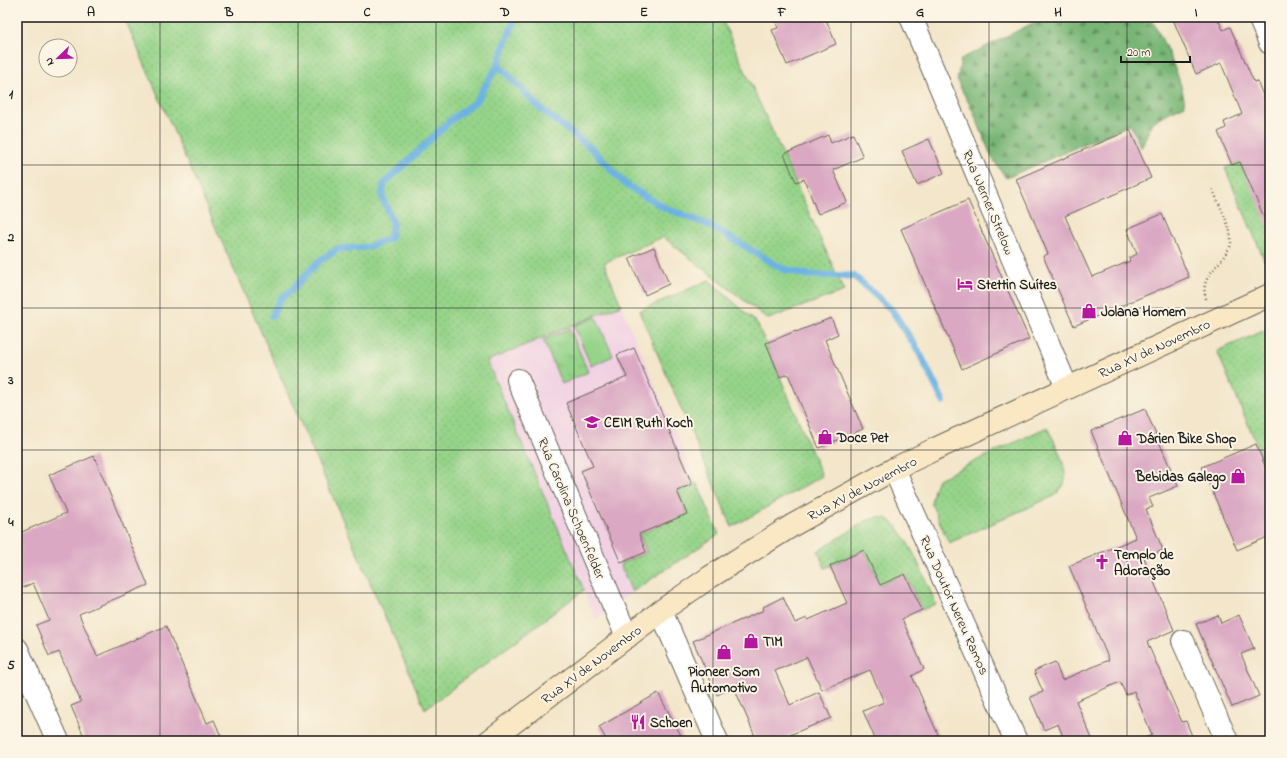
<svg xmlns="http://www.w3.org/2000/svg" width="1287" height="758" font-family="'Indie Flower',sans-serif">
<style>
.built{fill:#f1d0e3}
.grass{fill:url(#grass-dots);stroke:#597853}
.forest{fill:url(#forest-firs);stroke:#4a6949}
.park{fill:url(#park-tufts);stroke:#597853}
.garden{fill:#96d48a;stroke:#597853}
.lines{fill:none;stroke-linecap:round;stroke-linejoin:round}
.stream{stroke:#6cb2e2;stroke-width:7}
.building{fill:#daa8c3}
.minor-casing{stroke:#676359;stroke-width:24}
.tertiary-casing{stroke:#676359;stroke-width:24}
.secondary-casing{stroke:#676359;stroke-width:24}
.path{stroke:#676359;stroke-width:2.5;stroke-dasharray:1 3;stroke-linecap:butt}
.minor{stroke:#fff;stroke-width:22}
.tertiary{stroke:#fff;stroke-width:22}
.secondary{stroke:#fae7c3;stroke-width:22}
.grid{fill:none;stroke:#1c1c1c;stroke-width:1;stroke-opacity:0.55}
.labels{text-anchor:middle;stroke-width:4;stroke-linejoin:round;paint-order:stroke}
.street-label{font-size:14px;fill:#1c1c1c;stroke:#fcf5e5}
.poi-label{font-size:14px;font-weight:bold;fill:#1c1c1c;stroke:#fcf5e5;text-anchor:start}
.neatline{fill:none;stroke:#1c1c1c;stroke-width:1.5}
.grid-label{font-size:13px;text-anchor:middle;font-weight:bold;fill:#1c1c1c}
</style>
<defs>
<pattern id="grass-dots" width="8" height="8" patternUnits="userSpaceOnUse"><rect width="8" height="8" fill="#96d48a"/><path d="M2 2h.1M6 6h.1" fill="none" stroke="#81b576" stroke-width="1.8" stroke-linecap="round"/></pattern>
<pattern id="forest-firs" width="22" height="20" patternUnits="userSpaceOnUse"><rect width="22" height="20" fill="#78b676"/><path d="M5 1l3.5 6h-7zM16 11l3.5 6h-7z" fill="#629360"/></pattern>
<pattern id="park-tufts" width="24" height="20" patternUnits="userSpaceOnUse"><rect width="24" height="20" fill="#96d48a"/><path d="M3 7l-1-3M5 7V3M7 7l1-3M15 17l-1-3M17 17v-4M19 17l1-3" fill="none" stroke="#81b576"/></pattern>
</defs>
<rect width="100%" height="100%" fill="#fcf5e5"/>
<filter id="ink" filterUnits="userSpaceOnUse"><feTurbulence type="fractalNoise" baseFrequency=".025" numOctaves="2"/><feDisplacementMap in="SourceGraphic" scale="8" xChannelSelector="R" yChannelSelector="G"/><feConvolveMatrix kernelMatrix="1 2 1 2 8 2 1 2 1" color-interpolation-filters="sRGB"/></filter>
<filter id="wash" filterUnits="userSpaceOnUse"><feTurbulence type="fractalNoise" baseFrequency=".012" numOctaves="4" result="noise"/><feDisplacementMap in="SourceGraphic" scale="16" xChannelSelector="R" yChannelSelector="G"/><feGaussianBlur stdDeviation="0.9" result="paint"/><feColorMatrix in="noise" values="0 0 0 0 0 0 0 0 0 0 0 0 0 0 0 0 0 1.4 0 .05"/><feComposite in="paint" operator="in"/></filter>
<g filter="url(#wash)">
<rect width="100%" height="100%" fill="#f3e6ca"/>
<path class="built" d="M621 305 719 534 632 592 596 620 487 361Z"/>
<g class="grass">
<path d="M124 17H721L844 291 768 319 663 237 604 263 621 305 487 361 584 590 425 709Z"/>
<path d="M1240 162 1270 213V262L1266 264 1225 168Z"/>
<path d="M709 280 757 323 822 476 732 527 639 311Z"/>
<path d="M1270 328V476L1217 351Z"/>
<path d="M1047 427C1054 441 1071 471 1063 486 1061 489 1057 493 1054 496L949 543 931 503 934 489 938 479Z"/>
<path d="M697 483 719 534 632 592 620 564 647 552 639 534 687 514 678 491Z"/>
<path d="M878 517C881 518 885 518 887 519 906 526 927 585 936 604L922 610 905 574 880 585 864 550 825 568 818 551 866 521Z"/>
</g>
<path class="forest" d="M1045 17H1151C1163 42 1182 77 1185 105L1160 117 1152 123 1141 148 1130 124 1006 178 992 158 973 111 957 81 961 59Z"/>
<path class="park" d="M570 329 588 372 562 384 543 340Z"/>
<path class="garden" d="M596 317 613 356 591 366 574 326Z"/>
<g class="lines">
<g class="stream">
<path d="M516 17 503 49 498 65 542 110 592 149 626 185 665 208 709 225 783 269 808 275 854 276 892 310 919 352 943 401"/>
<path d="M272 316 281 298 292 290 319 261 338 249 368 247 390 238 393 222 382 197 384 184 452 119 476 101 498 65"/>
</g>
</g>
<g id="blocks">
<g class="building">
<path d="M774 17H825L836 44 787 65 772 30 778 28Z"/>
<path d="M1172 17H1217L1223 30 1230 27 1254 82 1257 81 1270 112V231L1240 162 1232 165 1218 132 1226 128 1224 122 1242 114 1221 63 1196 74Z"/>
<path d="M1130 130 1151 178 1065 216 1092 277 1130 261 1129 258 1137 254 1127 229 1162 214 1189 277 1074 326 1043 256 1048 254 1016 179Z"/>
<path d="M853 134 863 157 833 170 847 202 818 214 804 179 796 182 784 154 828 135 831 143Z"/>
<path d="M929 139 944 173 917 185 902 151Z"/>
<path d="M968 200 1029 339 962 369 901 229Z"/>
<path d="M654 247 669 284 645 295 629 258Z"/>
<path d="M831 318 838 334 825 340 863 429 819 448 788 374 780 377 766 343 796 331V332Z"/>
<path d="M634 348 692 484 677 491 687 514 639 534 646 552 621 563 581 471 593 466 566 403 627 377 617 355Z"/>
<path d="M1145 409 1178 486 1149 498 1153 507 1146 509 1163 550 1144 558 1174 630 1147 642 1182 722 1186 721 1194 741H1138L1152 735 1134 691 1126 695 1120 682 1076 701 1093 741H1065L1058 724 1044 730 1030 697 1043 692 1034 671 1055 662 1062 680 1109 660 1069 566 1136 538 1091 431Z"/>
<path d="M1256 444 1270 478V536L1237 550 1202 467Z"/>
<path d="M94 456 148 585 79 614 97 656 166 626 207 723 214 720 223 741H86L71 706 81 702 59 652 49 656 36 625 49 620 33 583 17 590V534L66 513 49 475Z"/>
<path d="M864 550 880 585 905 574 922 610 902 619 924 669 912 676 941 741H876L863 711 884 702 870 670 822 690 807 657 775 671 790 705 819 692 831 718 775 741H757L734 687 717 695 693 641 764 610 763 607 783 597 795 623 807 618 808 620 847 603 830 566Z"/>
<path d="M1218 615 1221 623 1239 615 1254 649 1241 654 1259 696 1232 707 1196 624Z"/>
<path d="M658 693 684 741H607L599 727Z"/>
</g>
</g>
</g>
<g filter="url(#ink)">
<use href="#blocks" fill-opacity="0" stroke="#676359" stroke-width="1"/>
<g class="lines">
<defs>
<g id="minor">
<path d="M911 17 1067 388"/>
<path d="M1259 17 1270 43"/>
<path d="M518 380 627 637"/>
<path d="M1183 641 1227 741"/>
<path d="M17 649 58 741"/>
</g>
<g id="tertiary">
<path d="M894 469 1016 741"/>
<path d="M661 611 717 741"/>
</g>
<path id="secondary" d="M489 741 661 611 710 577 793 525 894 469 935 449 1270 295"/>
</defs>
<use href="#minor" class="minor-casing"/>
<use href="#tertiary" class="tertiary-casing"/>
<use href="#secondary" class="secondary-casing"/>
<path class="path" d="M1206 299C1199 276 1218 269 1227 251 1229 249 1231 246 1231 243 1233 231 1217 200 1212 188"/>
<use href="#minor" class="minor"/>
<use href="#tertiary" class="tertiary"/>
<use href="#secondary" class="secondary"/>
</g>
</g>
<path class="grid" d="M160 17V741M298 17V741M436 17V741M574 17V741M713 17V741M851 17V741M989 17V741M1127 17V741M17 165H1270M17 308H1270M17 450H1270M17 593H1270"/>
<defs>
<symbol id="hotel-bare" viewBox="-9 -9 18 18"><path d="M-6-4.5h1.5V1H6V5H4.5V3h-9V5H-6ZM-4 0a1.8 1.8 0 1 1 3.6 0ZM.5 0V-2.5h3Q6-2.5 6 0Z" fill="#b5179e" stroke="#fcf5e5" stroke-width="2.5" paint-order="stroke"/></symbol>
<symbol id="shop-bare" viewBox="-9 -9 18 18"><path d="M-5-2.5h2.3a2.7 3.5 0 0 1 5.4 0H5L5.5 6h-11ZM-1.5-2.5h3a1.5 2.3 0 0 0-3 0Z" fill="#b5179e" stroke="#fcf5e5" stroke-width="2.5" paint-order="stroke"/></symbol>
<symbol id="school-bare" viewBox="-9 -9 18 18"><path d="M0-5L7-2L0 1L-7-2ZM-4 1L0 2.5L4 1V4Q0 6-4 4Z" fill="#b5179e" stroke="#fcf5e5" stroke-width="2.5" paint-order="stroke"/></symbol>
<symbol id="church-bare" viewBox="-9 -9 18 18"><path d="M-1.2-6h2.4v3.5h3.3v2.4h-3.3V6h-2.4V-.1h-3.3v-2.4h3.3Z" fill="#b5179e" stroke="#fcf5e5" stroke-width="2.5" paint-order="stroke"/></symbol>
<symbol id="restaurant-bare" viewBox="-9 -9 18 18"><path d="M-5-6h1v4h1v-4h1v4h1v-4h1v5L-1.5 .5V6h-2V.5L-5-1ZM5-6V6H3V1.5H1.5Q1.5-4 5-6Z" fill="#b5179e" stroke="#fcf5e5" stroke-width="2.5" paint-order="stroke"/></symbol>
</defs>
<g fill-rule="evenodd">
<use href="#hotel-bare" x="954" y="273" width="22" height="22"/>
<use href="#shop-bare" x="1078" y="300" width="22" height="22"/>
<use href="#school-bare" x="581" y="411" width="22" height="22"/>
<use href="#shop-bare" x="814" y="426" width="22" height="22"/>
<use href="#shop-bare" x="1114" y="427" width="22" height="22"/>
<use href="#shop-bare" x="1227" y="465" width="22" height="22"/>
<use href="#church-bare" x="1091" y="551" width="22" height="22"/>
<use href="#shop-bare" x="740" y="630" width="22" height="22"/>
<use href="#shop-bare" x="713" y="641" width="22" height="22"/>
<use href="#restaurant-bare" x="627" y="711" width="22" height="22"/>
</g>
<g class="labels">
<g class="street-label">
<text transform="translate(989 202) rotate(67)" y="5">Rua Werner Strelow</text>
<text transform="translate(1154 348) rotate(-25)" y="5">Rua XV de Novembro</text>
<text transform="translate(862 488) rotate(-28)" y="5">Rua XV de Novembro</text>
<text transform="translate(572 508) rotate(67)" y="5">Rua Carolina Schoenfelder</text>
<text transform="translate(955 605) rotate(66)" y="5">Rua Doutor Nereu Ramos</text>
<text transform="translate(591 664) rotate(-37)" y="5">Rua XV de Novembro</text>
</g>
<g class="poi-label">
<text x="977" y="289">Stettin Suítes</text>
<text x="1101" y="316">Jolana Homem</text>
<text x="604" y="427">CEIM Ruth Koch</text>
<text x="837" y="442">Doce Pet</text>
<text x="1137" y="443">Dárien Bike Shop</text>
<text x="1226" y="481" text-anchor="end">Bebidas Galego</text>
<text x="1114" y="559">Templo de<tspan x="1114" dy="16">Adoração</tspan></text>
<text x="763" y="646">TIM</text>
<text x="724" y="676" text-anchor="middle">Pioneer Som<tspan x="724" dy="16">Automotivo</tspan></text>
<text x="650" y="727">Schoen</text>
</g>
</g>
<rect width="1287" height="758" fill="none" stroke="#fcf5e5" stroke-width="44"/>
<g transform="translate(58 58) rotate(247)"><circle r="19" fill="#fcf5e5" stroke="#a29e95"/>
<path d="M0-3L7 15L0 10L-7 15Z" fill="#b5179e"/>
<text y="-6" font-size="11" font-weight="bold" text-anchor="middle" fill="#1c1c1c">N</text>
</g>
<path d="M1121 56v6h69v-6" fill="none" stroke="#1c1c1c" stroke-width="2"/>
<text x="1127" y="56" font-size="12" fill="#1c1c1c" stroke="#fcf5e5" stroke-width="3" paint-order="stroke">20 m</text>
<rect x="22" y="22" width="1243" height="714" class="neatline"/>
<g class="grid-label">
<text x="91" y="16">A</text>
<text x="229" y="16">B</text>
<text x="367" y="16">C</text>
<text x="505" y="16">D</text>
<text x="644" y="16">E</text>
<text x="782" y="16">F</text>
<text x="920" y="16">G</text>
<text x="1058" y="16">H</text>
<text x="1196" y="16">I</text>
<text x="11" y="98">1</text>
<text x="11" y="241">2</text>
<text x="11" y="384">3</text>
<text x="11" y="526">4</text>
<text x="11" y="669">5</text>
</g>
</svg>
